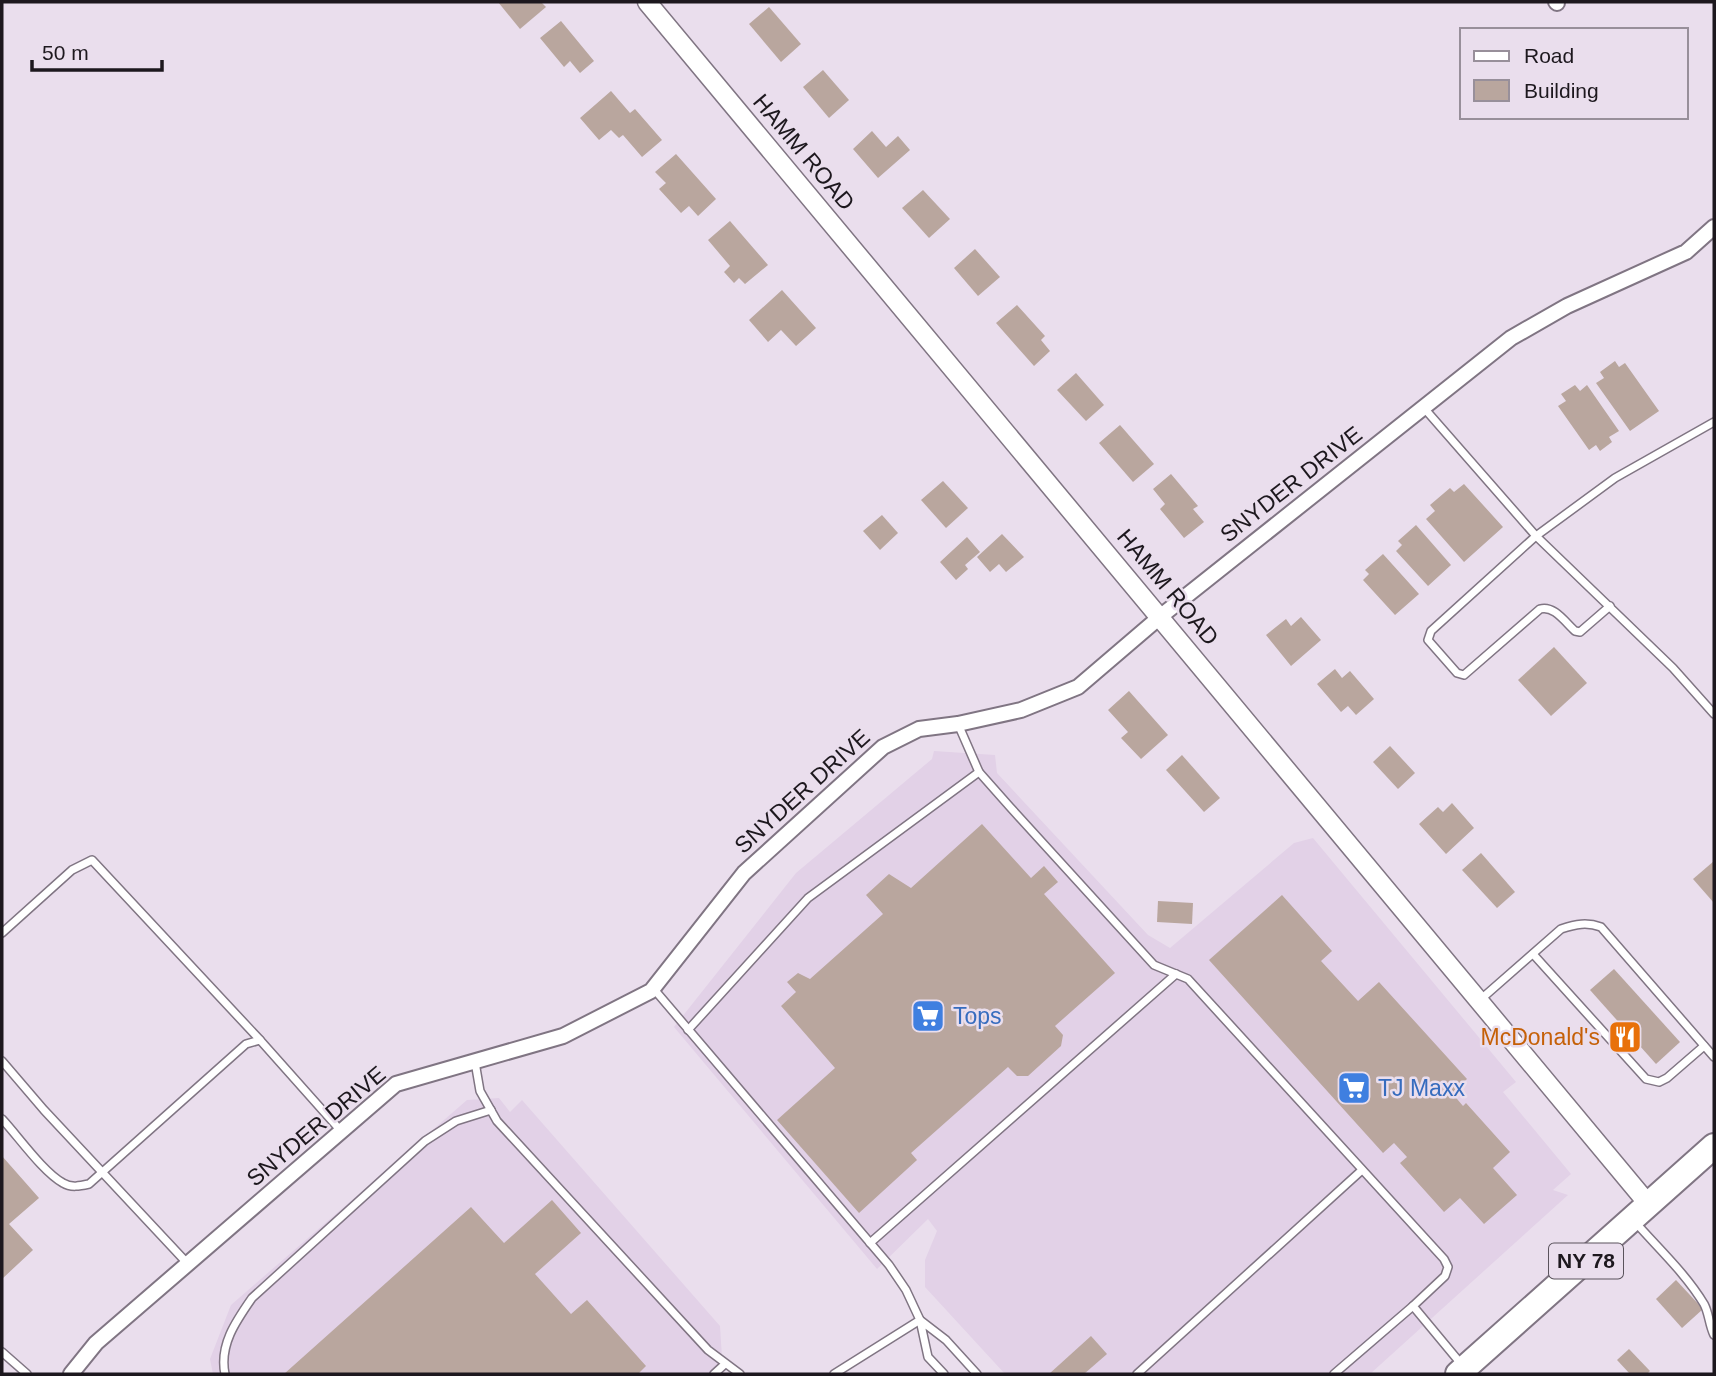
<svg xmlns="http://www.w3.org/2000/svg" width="1716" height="1376" font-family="Arial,sans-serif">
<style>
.built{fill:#e2d1e7}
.building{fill:#b9a69e}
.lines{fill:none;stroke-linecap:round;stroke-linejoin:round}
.service-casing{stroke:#807583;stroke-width:10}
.minor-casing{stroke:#807583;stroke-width:18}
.tertiary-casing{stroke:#807583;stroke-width:21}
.trunk-casing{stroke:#807583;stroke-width:28}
.service{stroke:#fff;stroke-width:7}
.minor{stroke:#fff;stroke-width:14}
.tertiary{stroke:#fff;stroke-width:18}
.trunk{stroke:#fff;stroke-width:24}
.labels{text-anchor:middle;stroke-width:5;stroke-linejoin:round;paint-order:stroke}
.shield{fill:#eadeed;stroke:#5a535c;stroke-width:2}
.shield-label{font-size:21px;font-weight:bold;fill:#1d181e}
.street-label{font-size:23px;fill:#1d181e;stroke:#eadeed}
.shop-label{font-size:23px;fill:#366cbe;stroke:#eadeed;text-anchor:start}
.food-label{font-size:23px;fill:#c56008;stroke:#eadeed;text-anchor:end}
</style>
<rect width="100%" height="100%" fill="#eadeed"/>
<g class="built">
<path d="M934 751 995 755 997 773 1148 935 1170 948 1294 843 1313 838 1516 1082 1503 1092 1571 1174 1553 1190 1568 1195 1370 1374H1005L925 1287V1260L937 1231 928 1219 877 1269 674 1027 796 873 932 759Z"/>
<path d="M499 1098 510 1112 522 1100 720 1326 723 1374H213L210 1359 231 1305 467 1100Z"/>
</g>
<g class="building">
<path d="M498 2H541L546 7 520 29Z"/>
<path d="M769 7 801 44 781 62 749 24Z"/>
<path d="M561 21 594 61 580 73 570 61 564 67 540 38Z"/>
<path d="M823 70 849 100 829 118 803 87Z"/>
<path d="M611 91 630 113 635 109 662 140 642 157 623 135 619 138 611 130 599 140 580 118Z"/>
<path d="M872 131 886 147 898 136 910 150 878 178 853 149Z"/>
<path d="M676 154 716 199 698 216 689 206 681 213 659 189 666 183 655 172Z"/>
<path d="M923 190 950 219 929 238 902 208Z"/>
<path d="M730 221 768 265 745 284 739 278 734 283 724 272 730 266 708 240Z"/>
<path d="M975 249 1000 277 978 296 954 268Z"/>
<path d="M782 290 816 328 796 346 781 330 768 342 749 320Z"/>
<path d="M1017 305 1045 336 1041 340 1050 351 1034 366 996 323Z"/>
<path d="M1615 361 1619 367 1625 363 1659 411 1630 431 1596 383 1604 378 1600 372Z"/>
<path d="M1076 373 1104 405 1086 421 1057 390Z"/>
<path d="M1575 385 1580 391 1587 385 1619 431 1609 437 1612 442 1600 451 1596 445 1589 450 1558 406 1566 401 1561 394Z"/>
<path d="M1120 425 1154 464 1133 482 1099 443Z"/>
<path d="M1171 474 1198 506 1193 509 1204 522 1184 538 1160 509 1165 504 1153 489Z"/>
<path d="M943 481 968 508 946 528 921 500Z"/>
<path d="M1464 484 1503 527 1464 562 1426 519 1435 511 1430 505 1450 488 1454 492Z"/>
<path d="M882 515 898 533 880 550 863 531Z"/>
<path d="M1416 525 1451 565 1428 586 1396 551 1402 545 1398 541Z"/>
<path d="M1002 534 1024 557 1006 572 999 564 990 572 977 557Z"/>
<path d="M967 537 980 552 965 565 968 569 956 580 940 562Z"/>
<path d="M1383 554 1419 594 1395 615 1363 580 1369 574 1365 570Z"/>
<path d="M1301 617 1321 640 1291 666 1266 635 1286 619 1291 626Z"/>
<path d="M1554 647 1587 683 1551 716 1518 680Z"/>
<path d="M1335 669 1342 678 1350 671 1374 699 1356 715 1348 706 1341 712 1317 684Z"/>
<path d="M1129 691 1168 735 1141 759 1121 738 1128 732 1108 710Z"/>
<path d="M1390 746 1415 773 1398 789 1373 762Z"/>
<path d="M1182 755 1220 798 1204 812 1166 770Z"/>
<path d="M1452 803 1474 828 1446 854 1419 824 1438 807 1443 812Z"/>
<path d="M982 824 1031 878 1044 866 1058 882 1044 894 1115 973 1055 1026 1063 1035 1061 1046 1028 1076H1017L1008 1067 911 1153 917 1160 859 1213 777 1120 835 1068 781 1006 796 992 787 982 798 973 810 979 883 914 866 895 889 874 911 888Z"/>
<path d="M1481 853 1515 892 1497 908 1462 870Z"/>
<path d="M1714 861V903L1693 879Z"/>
<path d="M1282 895 1332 951 1321 961 1358 1001 1379 982 1467 1079 1452 1093 1463 1106 1466 1103 1510 1152 1493 1168 1517 1195 1484 1224 1460 1198 1444 1212 1400 1163 1407 1157 1394 1143 1383 1153 1209 960Z"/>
<path d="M1158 901 1193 903 1192 924 1157 922Z"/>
<path d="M1614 969 1680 1042 1656 1064 1590 990Z"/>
<path d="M2 1156 39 1198 9 1224 33 1250 2 1279Z"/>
<path d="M552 1200 581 1233 535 1274 571 1314 587 1300 646 1366 638 1374H284L471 1207 504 1243Z"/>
<path d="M1676 1280 1703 1309 1682 1328 1656 1299Z"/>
<path d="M1091 1336 1107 1354 1084 1374H1049Z"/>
<path d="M1629 1349 1650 1371 1647 1374H1630L1617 1360Z"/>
</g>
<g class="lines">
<defs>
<g id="service">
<path d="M1424 408 1536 536 1673 668 1714 714"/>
<path d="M1610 606 1580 632 1575 631C1565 622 1554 605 1540 609L1464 675 1457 673 1428 640 1431 631 1536 536 1615 478 1714 422"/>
<path d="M958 724 979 772 1010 807 1154 965 1188 979 1444 1259 1448 1267 1445 1276 1413 1306 1462 1365"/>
<path d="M2 933 72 870 92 860 260 1040"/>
<path d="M1533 954 1646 1079 1659 1082 1667 1078 1704 1046"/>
<path d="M653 988 889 1265 906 1290 920 1320 834 1374"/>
<path d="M1480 1000 1561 929C1576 924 1587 922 1601 927L1714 1057"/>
<path d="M688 1030 808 898 979 772"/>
<path d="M2 1061 44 1110 188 1264"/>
<path d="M475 1062 480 1091 497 1121 708 1350 740 1374"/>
<path d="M2 1119C18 1136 43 1172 63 1183 71 1188 80 1186 89 1184L246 1044 260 1040 341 1131"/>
<path d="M1636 1223C1659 1249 1686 1274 1704 1304 1709 1313 1709 1325 1714 1335"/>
<path d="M870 1243 1176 974"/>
<path d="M2 1352 27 1374"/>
<path d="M225 1374C219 1345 236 1321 252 1298L425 1141 456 1121 491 1110"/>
<path d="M714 1374 725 1364"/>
<path d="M944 1374 928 1357 920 1320 946 1340 977 1374"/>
<path d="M1137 1374 1362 1170"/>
<path d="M1334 1374 1413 1306"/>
</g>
<g id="minor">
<path d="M1556 2 1557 3"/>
<path d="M71 1374 96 1343 396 1084 563 1036 651 991 744 873 883 747 919 729 958 724 1021 710 1078 687 1161 616 1511 338 1567 306 1686 252 1714 227"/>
</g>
<path id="tertiary" d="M647 2 1649 1205"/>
<path id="trunk" d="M1458 1374 1714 1146"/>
</defs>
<use href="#service" class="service-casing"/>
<use href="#minor" class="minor-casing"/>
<use href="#tertiary" class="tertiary-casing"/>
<use href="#trunk" class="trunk-casing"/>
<use href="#service" class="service"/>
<use href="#minor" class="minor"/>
<use href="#tertiary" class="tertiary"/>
<use href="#trunk" class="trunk"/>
</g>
<defs>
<symbol id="supermarket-square" viewBox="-11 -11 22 22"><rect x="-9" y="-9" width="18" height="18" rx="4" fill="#3f7fe0" stroke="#eadeed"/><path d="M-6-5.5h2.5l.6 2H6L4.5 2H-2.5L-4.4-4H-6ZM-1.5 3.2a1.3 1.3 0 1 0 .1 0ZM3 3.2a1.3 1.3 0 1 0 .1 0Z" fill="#fff"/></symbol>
<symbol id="restaurant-square" viewBox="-11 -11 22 22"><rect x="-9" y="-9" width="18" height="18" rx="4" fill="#e8710a" stroke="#eadeed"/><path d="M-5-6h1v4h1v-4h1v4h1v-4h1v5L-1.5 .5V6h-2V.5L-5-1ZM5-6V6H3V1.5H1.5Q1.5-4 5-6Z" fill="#fff"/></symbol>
</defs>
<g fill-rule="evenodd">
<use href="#supermarket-square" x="909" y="997" width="38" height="38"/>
<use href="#restaurant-square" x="1606" y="1018" width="38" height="38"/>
<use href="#supermarket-square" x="1335" y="1069" width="38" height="38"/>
</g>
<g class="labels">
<rect class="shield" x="1549" y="1243.5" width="74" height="35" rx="5"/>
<g class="shield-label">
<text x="1586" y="1268">NY 78</text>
</g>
<g class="street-label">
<text transform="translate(804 152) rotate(50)" y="8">HAMM ROAD</text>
<text transform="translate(1291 484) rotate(-38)" y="8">SNYDER DRIVE</text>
<text transform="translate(1168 587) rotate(50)" y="8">HAMM ROAD</text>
<text transform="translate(802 791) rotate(-42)" y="8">SNYDER DRIVE</text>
<text transform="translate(316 1126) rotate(-40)" y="8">SNYDER DRIVE</text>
</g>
<g class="shop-label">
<text x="953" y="1024">Tops</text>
<text x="1378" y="1096">TJ Maxx</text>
</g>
<g class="food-label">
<text x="1600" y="1045">McDonald's</text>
</g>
</g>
<rect width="1716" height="1376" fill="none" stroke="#1d181e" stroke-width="7"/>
<rect x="1460" y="28" width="228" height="91" fill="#eadeed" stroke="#988f9a" stroke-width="2"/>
<rect x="1474" y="51" width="35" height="10" fill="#ffffff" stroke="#988f9a" stroke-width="2"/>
<text x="1524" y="63" font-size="21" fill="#1d181e">Road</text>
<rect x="1474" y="80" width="35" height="21" fill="#b9a69e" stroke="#988f9a" stroke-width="2"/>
<text x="1524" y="98" font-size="21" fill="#1d181e">Building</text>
<path d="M32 60v10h130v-10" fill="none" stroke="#1d181e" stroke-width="3.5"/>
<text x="42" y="60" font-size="21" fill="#1d181e" stroke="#eadeed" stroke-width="5" paint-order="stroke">50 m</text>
</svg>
